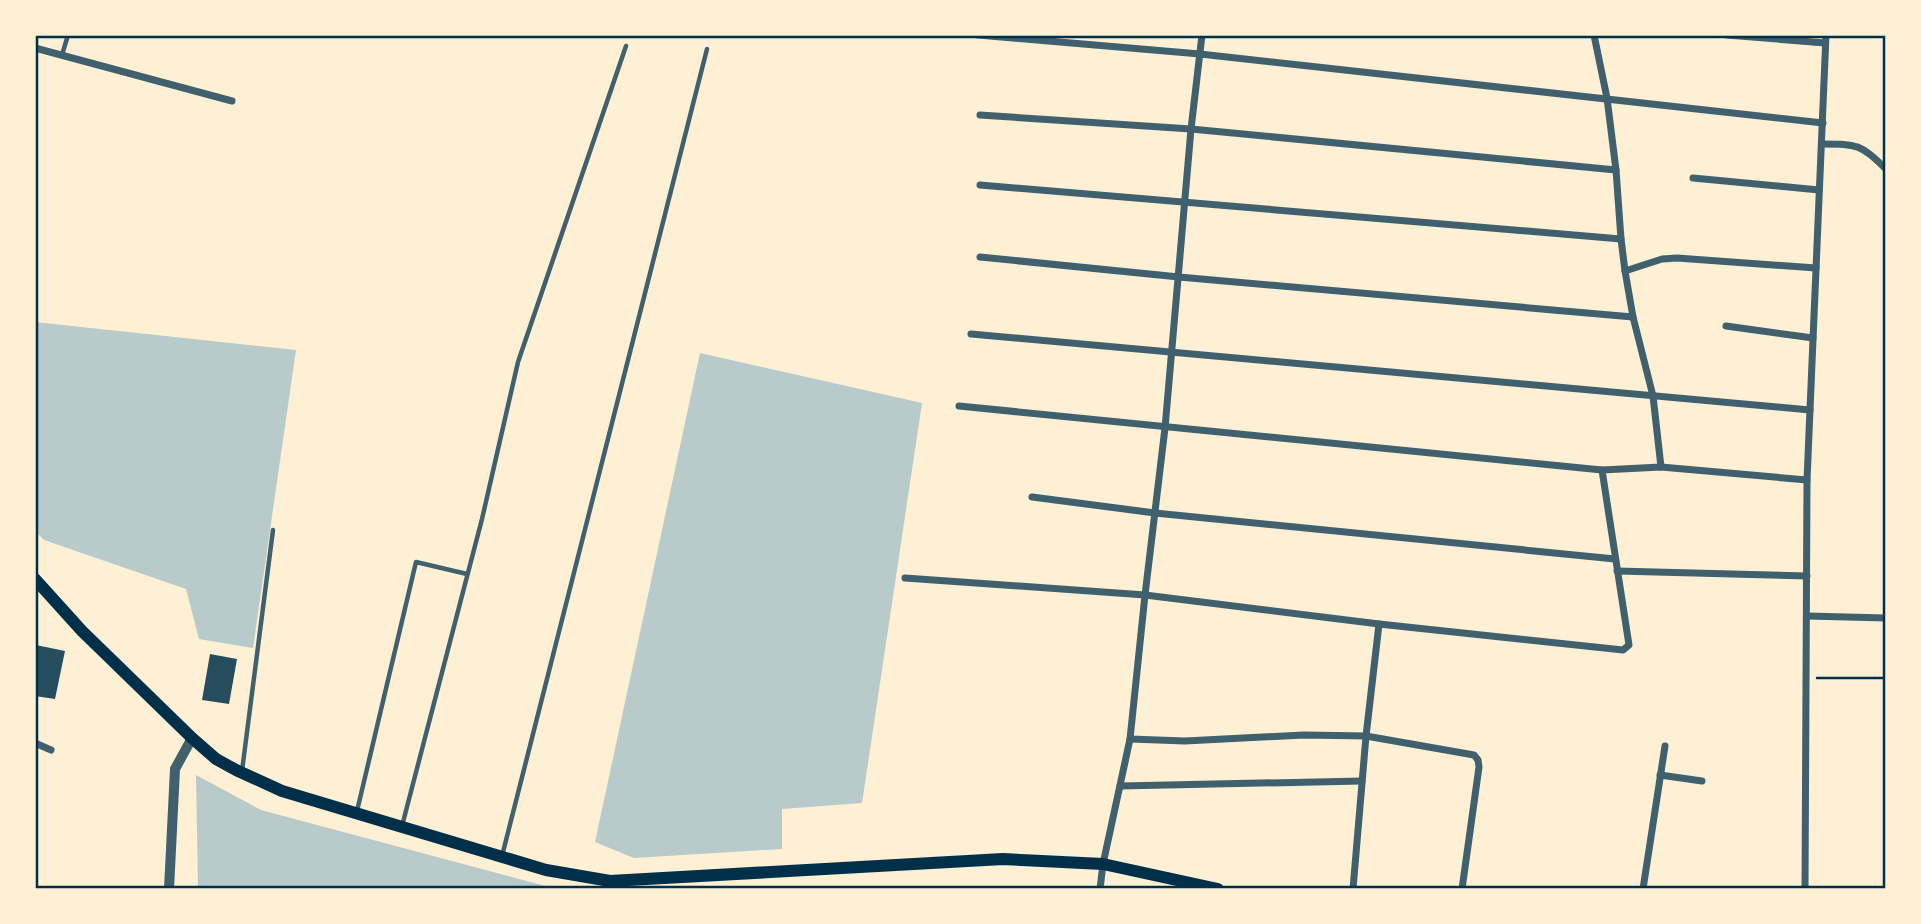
<svg xmlns="http://www.w3.org/2000/svg" width="1921" height="924" font-family="'Varela Round',sans-serif">
<style>
.green{fill:#b9caca}
.building{fill:#264d5e}
.lines{fill:none;stroke-linecap:round;stroke-linejoin:round}
.path{stroke:#003049;stroke-width:2.5}
.service{stroke:#3f606c;stroke-width:4.5}
.minor{stroke:#3f606c;stroke-width:7}
.tertiary{stroke:#3f606c;stroke-width:10}
.secondary{stroke:#003049;stroke-width:12}
.neatline{fill:none;stroke:#003049;stroke-width:2.5}
</style>
<rect width="100%" height="100%" fill="#fdf0d5"/>
<g class="green">
<path d="M35 322 296 350 253 648 199 639 186 589 44 540 35 531Z"/>
<path d="M700 353 922 403 862 803 782 809V849L634 858 595 842Z"/>
<path d="M196 775 261 810 557 889H198Z"/>
</g>
<g class="building">
<path d="M36 645 65 651 55 699 35 696Z"/>
<path d="M210 654 237 659 229 704 202 700Z"/>
</g>
<g class="lines">
<path class="path" d="M1817 678H1886"/>
<g class="service">
<path d="M62 55 68 35"/>
<path d="M242 771 273 530"/>
<path d="M357 811 416 562 467 574"/>
<path d="M402 826 482 519 518 362 626 46"/>
<path d="M502 856 707 49"/>
</g>
<g class="minor">
<path d="M978 35 1200 54 1823 123"/>
<path d="M1594 35 1607 98 1616 170 1621 239 1625 271 1633 317 1653 396 1661 467"/>
<path d="M1727 35 1825 43"/>
<path d="M35 48 232 101"/>
<path d="M980 115 1191 129 1616 170"/>
<path d="M1822 144C1858 144 1860 144 1886 169"/>
<path d="M1693 178 1819 190"/>
<path d="M980 185 1621 239"/>
<path d="M980 257 1179 277 1633 317"/>
<path d="M1625 271 1662 259 1677 258 1816 268"/>
<path d="M1726 326 1813 338"/>
<path d="M971 334 1810 410"/>
<path d="M959 406 1602 470"/>
<path d="M1032 497 1155 513 1615 559"/>
<path d="M1617 571 1807 576"/>
<path d="M905 578 1145 595 1379 624 1623 650 1629 645 1602 470 1661 467 1807 480"/>
<path d="M1807 616 1886 618"/>
<path d="M1130 739 1185 741 1304 735 1366 736 1474 755 1478 760 1479 767 1462 889"/>
<path d="M35 743 51 750"/>
<path d="M1660 775 1702 781"/>
<path d="M1120 786 1362 781"/>
<path d="M1100 889 1103 864 1130 739 1145 595 1165 428 1191 129 1202 35"/>
<path d="M1353 889 1366 736 1379 624"/>
<path d="M1643 889 1665 746"/>
<path d="M1805 889 1807 480 1826 35"/>
</g>
<path class="tertiary" d="M169 889 175 769 192 738"/>
<path class="secondary" d="M35 579 82 631 192 738 216 759 236 770 282 791 546 870 610 881 1003 859 1103 864 1218 889"/>
</g>
<rect width="1921" height="924" fill="none" stroke="#fdf0d5" stroke-width="74"/>
<rect x="37" y="37" width="1847" height="850" class="neatline"/>
</svg>
